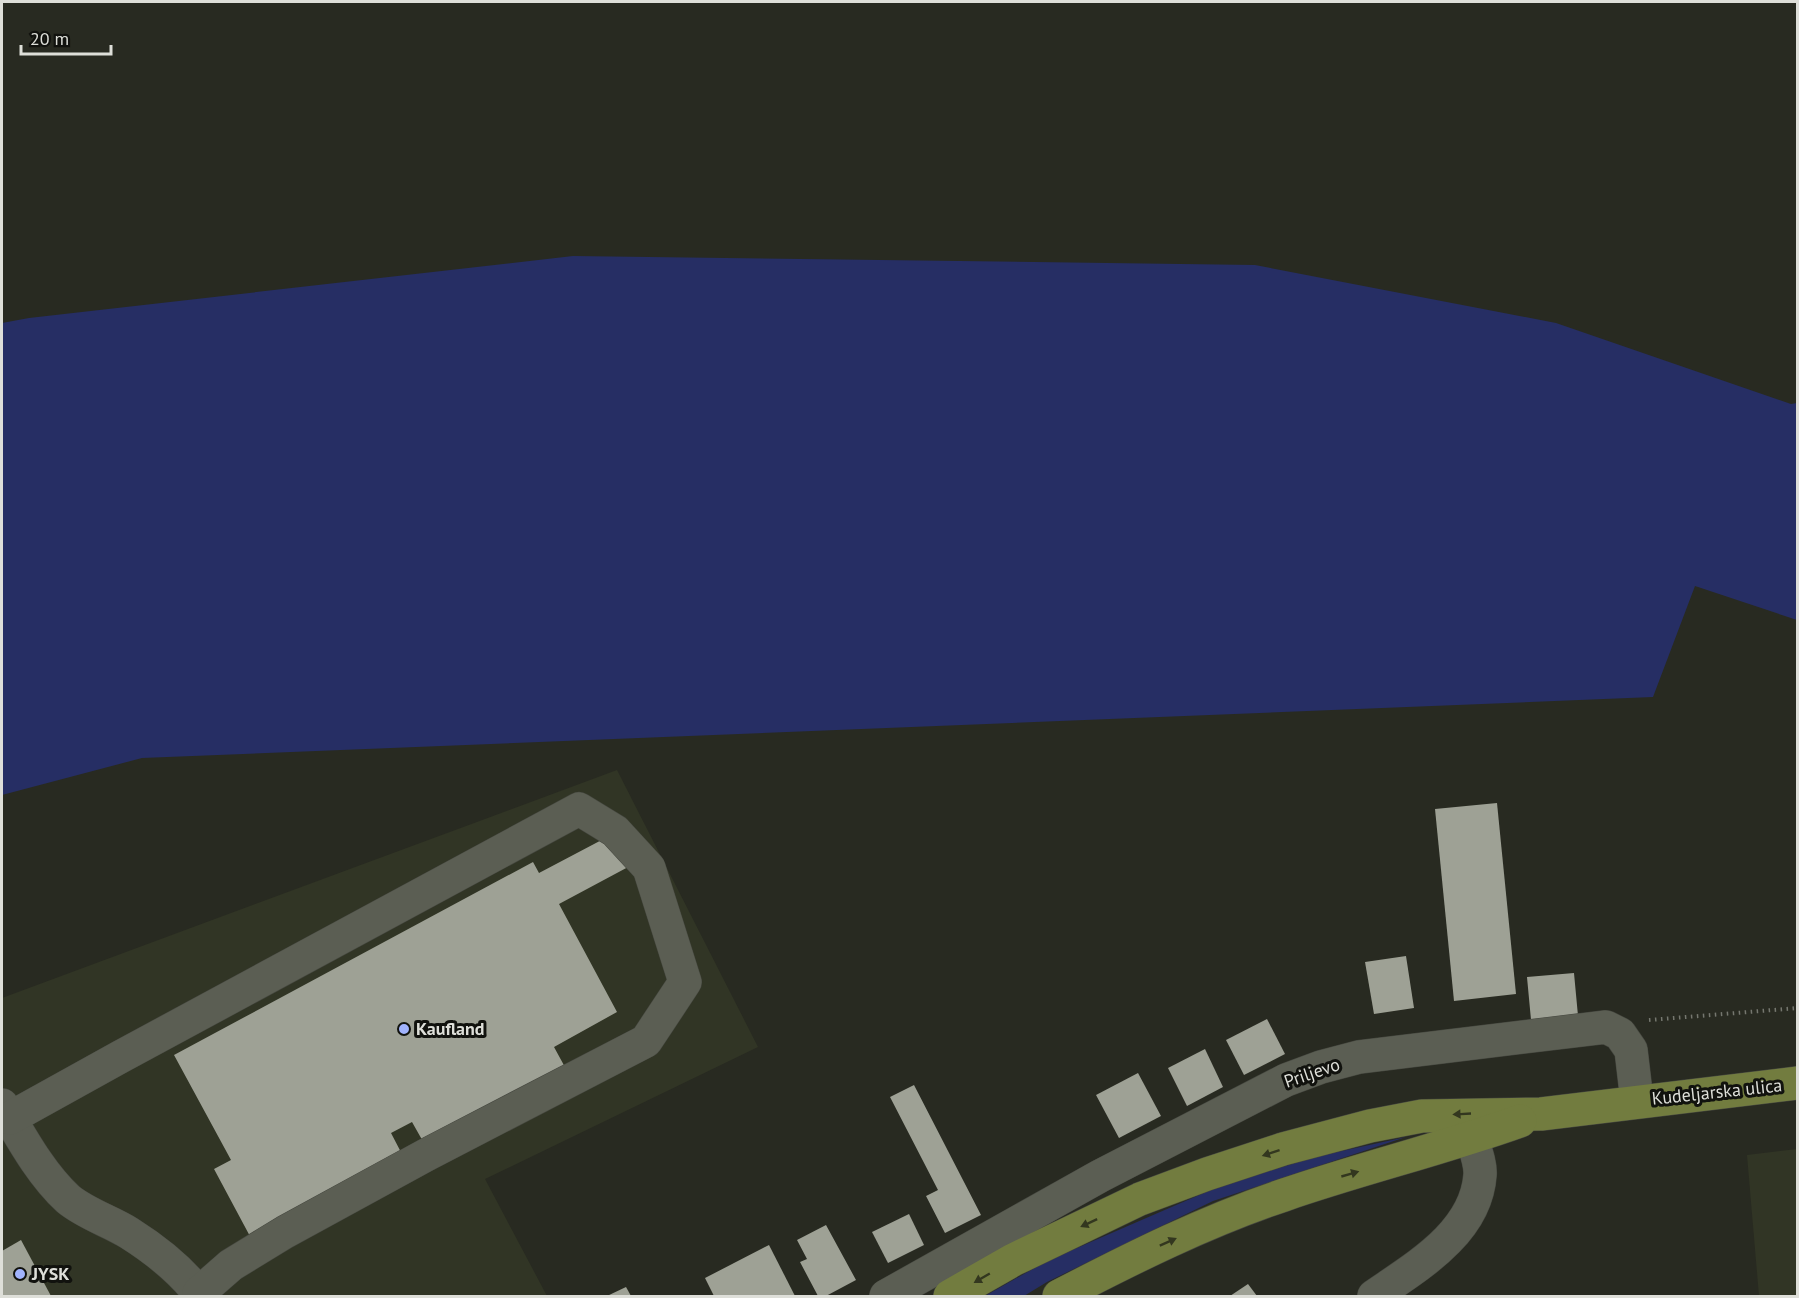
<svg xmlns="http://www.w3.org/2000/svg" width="1799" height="1298" font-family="'PT Sans',sans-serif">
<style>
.built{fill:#313525}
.green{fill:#262e64}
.building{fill:#9ea195}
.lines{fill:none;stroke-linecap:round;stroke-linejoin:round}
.minor-casing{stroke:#464840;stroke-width:34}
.major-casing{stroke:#464840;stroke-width:34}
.path{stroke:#75776f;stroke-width:4;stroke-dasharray:1.5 4.5;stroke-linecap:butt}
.minor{stroke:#5b5e53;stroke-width:33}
.major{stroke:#727c3f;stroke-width:33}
.oneway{fill:#33371f}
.poi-dot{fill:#a1b3fd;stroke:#11120e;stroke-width:2}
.labels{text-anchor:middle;stroke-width:6;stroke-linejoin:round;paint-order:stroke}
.poi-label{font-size:18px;font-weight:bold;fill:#dedfd9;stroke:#11120e;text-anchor:start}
.street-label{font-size:18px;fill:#dedfd9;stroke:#11120e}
</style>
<rect width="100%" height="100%" fill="#282a21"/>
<g class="built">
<path d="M617 770 758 1047 485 1179 547 1296H2V998Z"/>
<path d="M1797 1149V1296H1759L1747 1155Z"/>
</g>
<g class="green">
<path d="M573 256 1255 265 1556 323 1791 404 1797 403V620L1695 586 1653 697 142 758 2 795V323L29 318Z"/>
<path d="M1406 1137 1213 1201 1047 1282 1024 1296H985L1047 1261 1227 1183 1319 1156Z"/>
</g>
<g class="building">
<path d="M1497 803 1516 994 1454 1001 1435 809Z"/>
<path d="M613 834 630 866 559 904 617 1012 554 1047 566 1069 425 1145 412 1122 391 1133 404 1158 252 1240 214 1169 231 1160 174 1055 533 862 539 873Z"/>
<path d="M1406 956 1414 1008 1374 1014 1365 962Z"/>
<path d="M1574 973 1578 1016 1531 1020 1527 977Z"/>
<path d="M1267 1019 1285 1054 1244 1075 1226 1040Z"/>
<path d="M1205 1049 1223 1087 1187 1106 1168 1068Z"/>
<path d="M1138 1073 1161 1116 1119 1138 1096 1095Z"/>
<path d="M914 1085 981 1215 945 1233 926 1196 938 1190 890 1097Z"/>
<path d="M909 1214 924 1245 888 1263 872 1232Z"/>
<path d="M826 1225 856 1280 826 1296H818L800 1262 807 1259 797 1240Z"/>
<path d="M21 1240 51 1296H2V1251Z"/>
<path d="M769 1245 795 1296H714L705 1278Z"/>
<path d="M1248 1284 1257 1296H1230Z"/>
<path d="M626 1287 631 1296H607Z"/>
</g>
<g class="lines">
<defs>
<g id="minor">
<path d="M2 1105C21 1137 40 1173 68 1199 86 1214 110 1221 129 1233 156 1250 182 1271 201 1296"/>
<path d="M10 1118 120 1057 579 809 615 831 649 868 685 982 646 1041 426 1155 285 1232 231 1265 199 1293"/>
<path d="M886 1296 1100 1176 1286 1080 1321 1067 1359 1057 1606 1027 1620 1034 1631 1050 1637 1101"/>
<path d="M1374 1296C1416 1267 1476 1233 1480 1175 1481 1164 1475 1149 1472 1139"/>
</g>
<g id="major">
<path d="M950 1296 1013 1260 1140 1199 1207 1174 1283 1149 1370 1126 1422 1116 1541 1114 1798 1083"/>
<path d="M1059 1296C1132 1258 1206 1221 1284 1195 1362 1168 1442 1149 1520 1121"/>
</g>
</defs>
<use href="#minor" class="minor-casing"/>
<use href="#major" class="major-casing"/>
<path class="path" d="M1649 1020 1798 1008"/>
<use href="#minor" class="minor"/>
<use href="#major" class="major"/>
</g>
<defs><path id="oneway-solid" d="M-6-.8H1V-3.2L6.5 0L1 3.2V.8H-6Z" transform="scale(1.5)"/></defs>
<g class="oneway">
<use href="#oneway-solid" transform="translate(1462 1114) rotate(177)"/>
<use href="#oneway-solid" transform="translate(1271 1153) rotate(162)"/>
<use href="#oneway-solid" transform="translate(1350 1174) rotate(-16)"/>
<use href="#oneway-solid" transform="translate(1089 1223) rotate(155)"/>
<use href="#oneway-solid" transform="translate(1168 1242) rotate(-24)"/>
<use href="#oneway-solid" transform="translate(982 1278) rotate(150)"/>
</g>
<g class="poi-dot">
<circle cx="404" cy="1029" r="6"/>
<circle cx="20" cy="1274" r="6"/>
</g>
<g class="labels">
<g class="poi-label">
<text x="416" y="1035">Kaufland</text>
<text x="32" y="1280">JYSK</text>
</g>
<g class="street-label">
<text transform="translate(1312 1073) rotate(-19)" y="6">Priljevo</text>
<text transform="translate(1717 1092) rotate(-6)" y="6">Kudeljarska ulica</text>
</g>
</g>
<rect width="1799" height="1298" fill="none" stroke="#dedfd9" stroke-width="6"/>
<path d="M21 45v9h90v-9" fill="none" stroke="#dedfd9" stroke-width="3"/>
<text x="30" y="45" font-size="18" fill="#dedfd9" stroke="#11120e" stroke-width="4.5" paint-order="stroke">20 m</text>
</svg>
